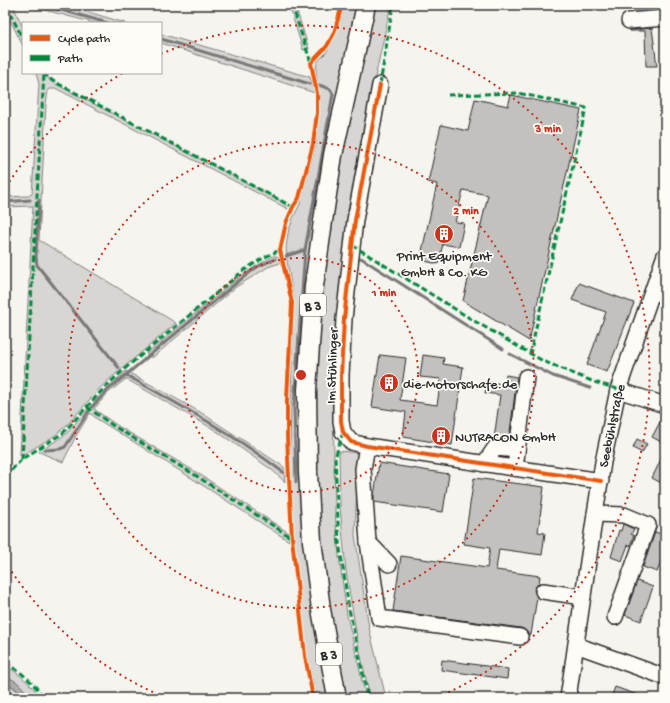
<svg xmlns="http://www.w3.org/2000/svg" width="670" height="703" font-family="'Gochi Hand',sans-serif">
<style>
.green{fill:#d7d6d2;stroke:#81807e}
.water{fill:#adaca9;stroke:#797877}
.lines{fill:none;stroke-linecap:round;stroke-linejoin:round}
.stream{stroke:#797877;stroke-width:3}
.building{fill:#c2c1be;stroke:#2b2b2b}
.minor-casing{stroke:#2b2b2b;stroke-width:18}
.major-casing{stroke:#2b2b2b;stroke-width:21}
.minor{stroke:#fdfcf7;stroke-width:15}
.major{stroke:#fdfcf7;stroke-width:18}
.quiet{stroke:#00873e;stroke-width:3;stroke-dasharray:6 3;stroke-linecap:butt}
.cycleway-casing{stroke:#fdfcf7;stroke-width:6}
.cycleway{stroke:#e8590c;stroke-width:4}
.ring{fill:none;stroke:#c8321e;stroke-width:2;stroke-dasharray:2 4}
.labels{text-anchor:middle;stroke-width:3.5;stroke-linejoin:round;paint-order:stroke}
.shield{fill:#fdfcf7;stroke:#6a6a68;stroke-width:1}
.shield-label{font-size:13px;font-weight:bold;fill:#2b2b2b}
.poi-label{font-size:14px;fill:#2b2b2b;stroke:#fdfcf7;text-anchor:start}
.street-label{font-size:14px;fill:#2b2b2b;stroke:#fdfcf7}
.centre{fill:#c8321e;stroke:#fdfcf7;stroke-width:2}
.ring-label{font-size:12px;text-anchor:middle;font-weight:bold;fill:#c8321e;stroke:#fdfcf7;stroke-width:3.5;stroke-linejoin:round;paint-order:stroke}
</style>
<rect width="100%" height="100%" fill="#f5f4ef"/>
<filter id="ink" filterUnits="userSpaceOnUse"><feTurbulence type="fractalNoise" baseFrequency=".025" numOctaves="2"/><feDisplacementMap in="SourceGraphic" scale="8" xChannelSelector="R" yChannelSelector="G"/><feConvolveMatrix kernelMatrix="1 2 1 2 8 2 1 2 1" color-interpolation-filters="sRGB"/></filter>
<g filter="url(#ink)">
<g class="green">
<path d="M5 5H13L23 28V46L5 10Z"/>
<path d="M26 5H65L125 23H94Z"/>
<path d="M289 5H295L309 49 303 50Z"/>
<path d="M344 5H360L307 291 328 698H316L301 626 293 526 290 460 291 398 294 302 287 261 286 248 288 233 293 218 300 204 316 144 319 96 316 70 317 62 326 53 333 40 341 19Z"/>
<path d="M371 5H391L369 105 345 239 336 321 333 405 335 512 339 556 347 615 366 698H345L320 554 313 421 317 325 345 127Z"/>
<path d="M161 34 310 77 315 93 161 43Z"/>
<path d="M36 73H46L50 81 283 202 288 209 57 89H50L48 91 46 104 39 240 176 323 110 379 99 389 68 424 54 436 26 453 20 455 33 206 5 207V197L28 196 32 194 39 84Z"/>
<path d="M273 256H277L279 258 280 263 268 267 236 287 152 358 146 354 242 275Z"/>
<path d="M126 371 200 412 284 467 285 482 272 470 215 430 126 379 108 393 94 409 118 426 196 472 289 533V541L193 479 97 419 90 413 76 436 63 462 39 452 66 434 105 390Z"/>
<path d="M339 451 358 453 355 535 369 628 386 698H370L357 638 346 571 340 507Z"/>
<path d="M5 666C20 673 31 685 41 698H32L18 683 5 675Z"/>
<path d="M5 682 14 688 25 698H11L5 691Z"/>
</g>
<path class="water" d="M5 675 18 683 32 698H25L15 688 5 682Z"/>
<g class="lines">
<g class="stream">
<path d="M43 5 108 23"/>
<path d="M161 39 310 84"/>
<path d="M39 200 36 256 37 265 119 368"/>
<path d="M5 202 30 200"/>
<path d="M286 256 305 250"/>
<path d="M361 258 503 349"/>
<path d="M510 354 553 376 590 388"/>
<path d="M126 375C180 405 235 435 284 473"/>
<path d="M92 407 109 389 240 280 257 267 275 259"/>
<path d="M45 450 60 449 65 447 89 411"/>
<path d="M296 482 294 406 305 250 333 94 330 89 319 85"/>
</g>
</g>
<g class="building">
<path d="M652 28 657 66H646L645 31H630V30Z"/>
<path d="M511 95 581 110 529 341 463 301 488 195 463 190 455 222 464 223 459 247 443 244 438 264 420 260 437 184 428 182 441 125 468 131 475 99 508 106Z"/>
<path d="M579 283 634 303 607 372 587 365 606 312 572 300Z"/>
<path d="M380 355 406 358 400 400 437 405 441 379 420 377 423 355 444 358 443 364 463 367 452 445 403 437 406 412 372 407Z"/>
<path d="M506 375 517 377 509 440 494 439 500 395 485 393 487 382 505 384Z"/>
<path d="M660 422 665 424V444L652 437Z"/>
<path d="M637 439 647 444 642 453 633 448Z"/>
<path d="M665 451V485L652 478Z"/>
<path d="M379 463 449 474 443 512 374 502V496Z"/>
<path d="M474 478 544 487 538 532 545 533 542 555 499 549 496 570 540 576 539 583 536 586 534 590 537 597 531 635H529L525 630 521 628 393 611 401 556 487 568 490 548 464 544Z"/>
<path d="M623 524 634 529 631 534 634 535 630 546 628 545 622 561 611 557 619 530 621 531Z"/>
<path d="M655 532 665 535V551L657 572 643 567Z"/>
<path d="M637 581 653 587 641 621 625 615Z"/>
<path d="M442 660 508 669 507 679 441 670Z"/>
<path d="M615 687 643 697V698H611Z"/>
</g>
<g class="lines">
<defs>
<g id="minor">
<path d="M629 21 665 18"/>
<path d="M380 85 355 220 344 319 341 375V421L343 432 351 442 367 446 601 481"/>
<path d="M618 390 665 405"/>
<path d="M367 446 363 469 368 542 379 618 520 637"/>
<path d="M484 464 495 448 517 450"/>
<path d="M515 468 526 377"/>
<path d="M595 514 624 515 648 525 615 617"/>
<path d="M368 542 389 564"/>
<path d="M543 591 583 597"/>
<path d="M576 645 665 677"/>
<path id="s1" d="M568 698 595 514 603 462 618 390 665 255"/>
</g>
<path id="major" d="M337 698 321 609 312 541 308 472 307 390 314 286 323 221 333 155 366 5"/>
</defs>
<use href="#minor" class="minor-casing"/>
<use href="#major" class="major-casing"/>
<use href="#minor" class="minor"/>
<use href="#major" class="major"/>
<g class="quiet">
<path d="M6 5 23 39"/>
<path d="M292 5 311 63"/>
<path d="M43 73 53 81 293 207"/>
<path d="M380 85 393 5"/>
<path d="M448 95 518 93 586 108 530 354"/>
<path d="M352 245 471 319 543 361 594 382 618 389"/>
<path d="M87 407 115 427 195 475 292 538"/>
<path d="M343 432 335 458 339 542 349 609 368 698"/>
<path d="M22 459 44 74"/>
<path d="M5 477 22 459 63 433 105 387 128 366 243 271 263 258 280 250"/>
<path d="M5 663C21 671 34 683 44 698"/>
</g>
<defs>
<g id="cycleway">
<path d="M380 85 355 220 344 319 341 375V421L343 432 351 442 367 446 601 481"/>
<path d="M313 698 305 656 292 538 287 437V399L292 303 280 250 286 223 293 207 299 198 313 144 317 113V93L311 63 327 46 334 33 342 5"/>
</g>
</defs>
<use href="#cycleway" class="cycleway-casing"/>
<use href="#cycleway" class="cycleway"/>
</g>
</g>
<g class="ring">
<circle cx="301" cy="375" r="117"/>
<circle cx="301" cy="375" r="233"/>
<path d="M164 697A350 350 0 0 1 6 563M6 187A350 350 0 0 1 123 73M161 54A350 350 0 1 1 438 697"/>
</g>
<defs>
<symbol id="building-disc" viewBox="-11 -11 22 22"><circle r="9.5" fill="#c8321e" stroke="#fdfcf7"/><path d="M-4-6H4V6H1V3H-1V6H-4ZM-2.5-4.3h1.7v1.8h-1.7ZM.8-4.3h1.7v1.8H.8ZM-2.5-1h1.7V.8h-1.7ZM.8-1h1.7V.8H.8Z" fill="#fff"/></symbol>
</defs>
<g fill-rule="evenodd">
<use href="#building-disc" x="433" y="223" width="22" height="22"/>
<use href="#building-disc" x="378" y="372" width="22" height="22"/>
<use href="#building-disc" x="430" y="425" width="22" height="22"/>
</g>
<g class="labels">
<g class="shield">
<rect x="300" y="294" width="26" height="22" rx="3"/>
<rect x="316" y="643" width="26" height="22" rx="3"/>
</g>
<g class="shield-label">
<text x="313" y="310">B 3</text>
<text x="329" y="659">B 3</text>
</g>
<g class="poi-label">
<text x="444" y="260" text-anchor="middle">Print Equipment<tspan x="444" dy="16">GmbH &amp; Co. KG</tspan></text>
<text x="403" y="388">die-Motorschafe.de</text>
<text x="455" y="441">NUTRACON GmbH</text>
</g>
<g class="street-label">
<text transform="translate(331 366) rotate(-88)" y="5">Im Stühlinger</text>
<text dy="5" stroke="none"><textPath href="#s1" startOffset="276">Seebühlstraße</textPath></text>
</g>
</g>
<circle cx="301" cy="375" r="6" class="centre"/>
<g class="ring-label">
<text x="548" y="132">3 min</text>
<text x="466" y="214">2 min</text>
<text x="384" y="296">1 min</text>
</g>
<rect width="670" height="703" fill="none" stroke="#fdfcf7" stroke-width="20"/>
<rect x="10" y="10" width="650" height="683" fill="none" stroke="#2b2b2b" stroke-width="1.5" filter="url(#ink)"/>
<rect x="22" y="22" width="140" height="52" fill="#fdfcf7" stroke="#a9a8a5"/>
<rect x="30" y="35" width="20" height="6" fill="#e8590c" stroke="#a9a8a5"/>
<text x="58" y="42" font-size="12" fill="#2b2b2b">Cycle path</text>
<rect x="30" y="55" width="20" height="6" fill="#00873e" stroke="#a9a8a5"/>
<text x="58" y="62" font-size="12" fill="#2b2b2b">Path</text>
</svg>
